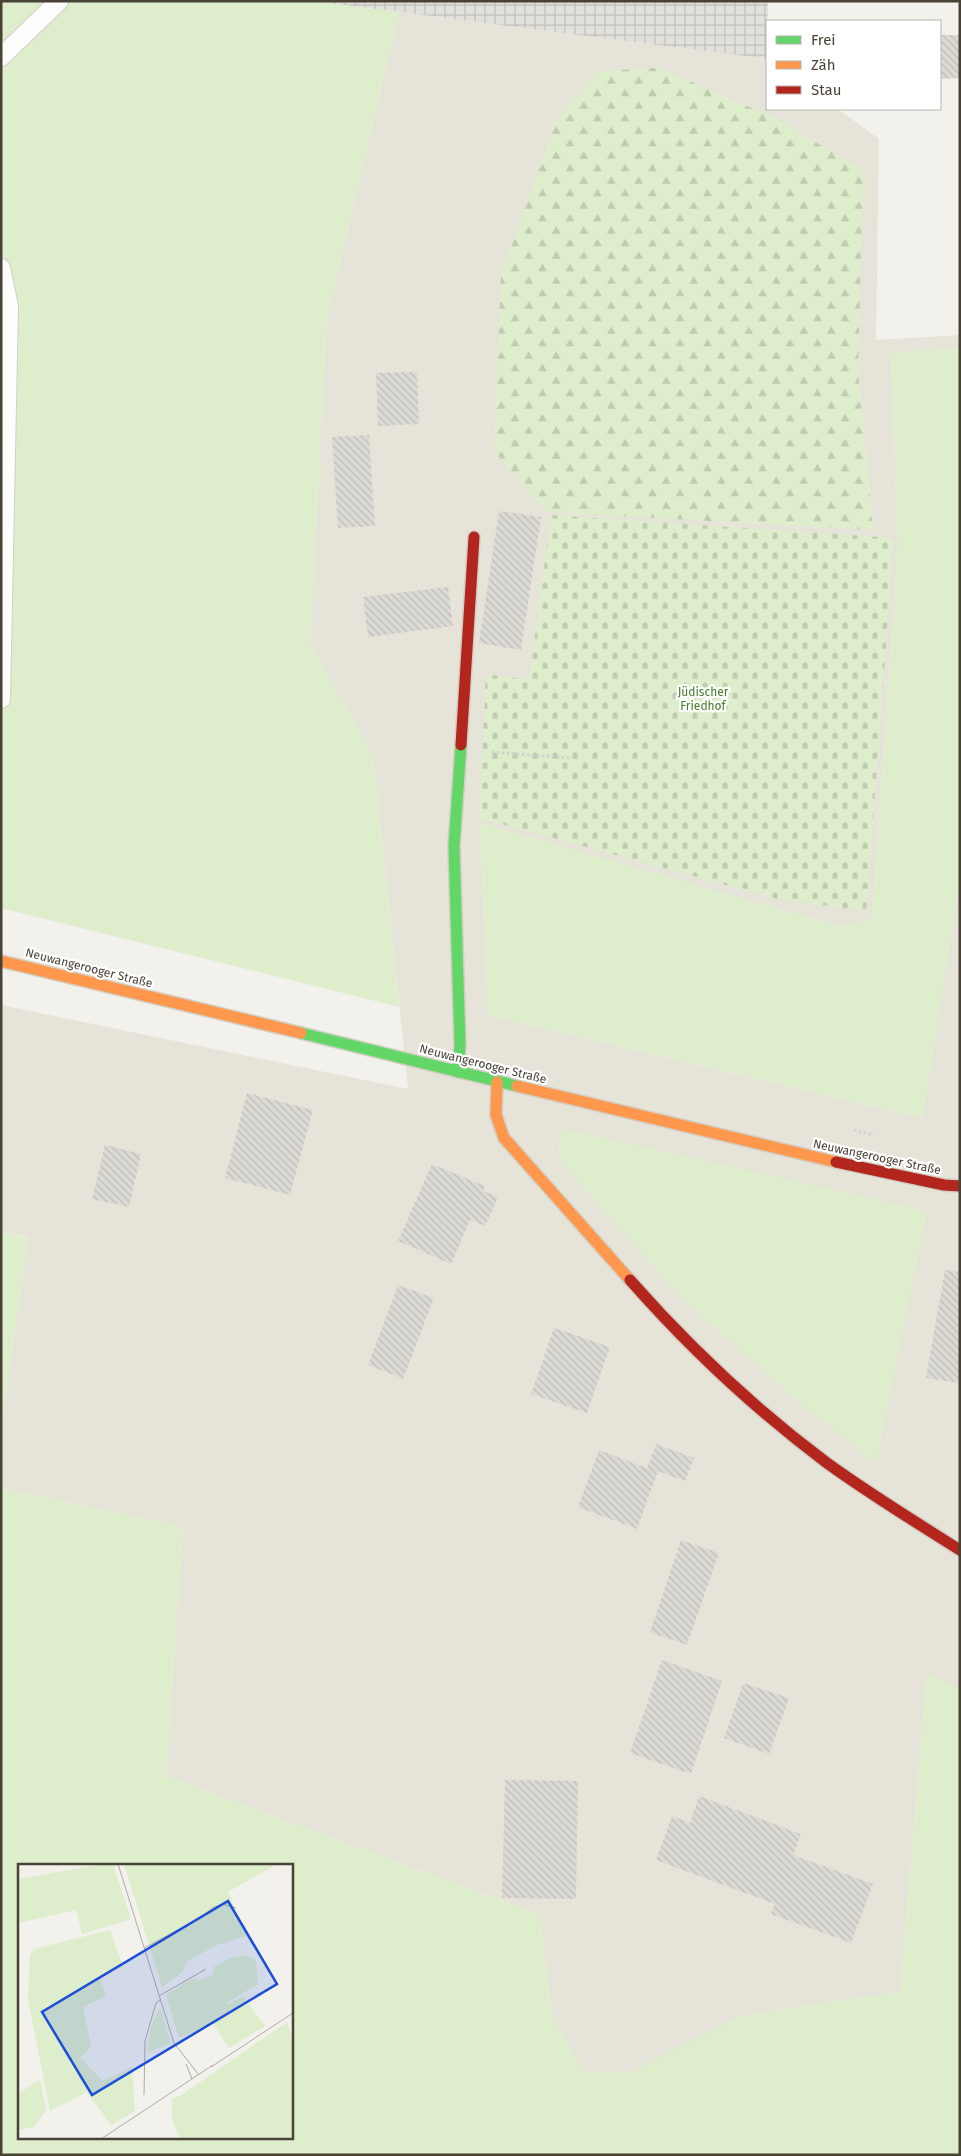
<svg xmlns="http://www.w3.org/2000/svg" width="961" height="2156" font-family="'Fira Sans',sans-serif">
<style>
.residential{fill:#e6e3d9;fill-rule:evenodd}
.industrial{fill:url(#industrial-grid)}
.grass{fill:#deedcc;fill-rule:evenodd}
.forest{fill:url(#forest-firs)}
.cemetery{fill:url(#cemetery-stones)}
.building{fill:url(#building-back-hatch)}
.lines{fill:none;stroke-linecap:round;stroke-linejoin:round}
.lane-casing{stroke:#d0cfca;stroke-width:20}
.fast-casing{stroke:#d2cec3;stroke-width:14}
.slow-casing{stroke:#d2cec3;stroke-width:14}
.jam-casing{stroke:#d2cec3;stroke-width:14}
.path{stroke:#d2d1cb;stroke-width:3;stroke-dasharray:2.5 2.5;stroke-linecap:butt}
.lane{stroke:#fdfdfc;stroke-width:18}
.fast{stroke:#63d668;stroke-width:11}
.slow{stroke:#ff974d;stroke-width:11}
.jam{stroke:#b3261e;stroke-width:11}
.labels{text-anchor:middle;stroke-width:4.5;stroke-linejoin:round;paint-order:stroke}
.park-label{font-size:12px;fill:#457c29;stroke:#fff}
.street-label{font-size:12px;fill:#494337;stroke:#fff}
.inset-road{fill:none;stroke:#aeaba4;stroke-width:1}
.view{fill:#1d4ed8;fill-opacity:0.15;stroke:#1d4ed8;stroke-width:2.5}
.inset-edge{fill:none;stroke:#494337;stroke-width:2.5}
</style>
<defs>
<pattern id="industrial-grid" width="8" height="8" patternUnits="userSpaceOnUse" patternTransform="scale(1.25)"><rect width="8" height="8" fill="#e2e0da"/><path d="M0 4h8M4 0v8" fill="none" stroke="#c3c1bc"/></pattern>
<pattern id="forest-firs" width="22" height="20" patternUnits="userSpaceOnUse" patternTransform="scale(1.25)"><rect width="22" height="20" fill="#deedcc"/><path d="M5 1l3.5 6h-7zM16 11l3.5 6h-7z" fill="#c0ccb0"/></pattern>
<pattern id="cemetery-stones" width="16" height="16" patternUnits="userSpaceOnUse" patternTransform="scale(1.25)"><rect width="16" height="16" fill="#deedcc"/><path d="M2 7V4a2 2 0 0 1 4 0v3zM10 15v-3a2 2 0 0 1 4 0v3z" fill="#c0ccb0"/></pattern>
<pattern id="building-back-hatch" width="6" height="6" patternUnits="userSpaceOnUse" patternTransform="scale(1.25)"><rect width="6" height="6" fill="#dcdad5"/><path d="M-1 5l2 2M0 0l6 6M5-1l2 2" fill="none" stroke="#bebcb7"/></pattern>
</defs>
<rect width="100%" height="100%" fill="#f2f1ec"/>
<path class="residential" d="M399 12 767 59V109H838L879 139 876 340 960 335V348L891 354 898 544 872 920 839 926 480 824 488 1015 922 1118 960 878V1690L927 1673 900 1992 744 2015 632 2073 584 2072 552 2018 540 1915 166 1776 183 1527 1 1488V1432L28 1237 1 1232V1005L408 1089 373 755 310 644 327 317ZM858 370 873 530 494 451ZM558 1158 800 1403 684 1300Z"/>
<path class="industrial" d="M311 1H768L767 59 399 12Z"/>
<g class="grass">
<path d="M1 1H311L399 12 327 317 310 644 373 755 399 1007 1 908Z"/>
<path d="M960 348V878L923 1118 488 1015 480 823 839 926 872 920 898 544 891 353Z"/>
<path d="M561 1128 927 1211 876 1463 800 1403 684 1300 558 1158Z"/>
<path d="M1 1232 28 1238 1 1432Z"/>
<path d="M1 1488 183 1527 166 1776 540 1915 552 2018 585 2072H632L744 2015 900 1992 927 1673 960 1690V2155H1ZM19 1865H291V2137H19Z"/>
</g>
<path class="forest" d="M659 68 779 120 863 171 858 370 873 530 547 512 494 451 501 275 557 119 599 71Z"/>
<path class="cemetery" d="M551 515 894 538 866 911 778 899 479 818 486 674 529 680Z"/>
<g class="building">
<path d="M940 35H960V78L940 79Z"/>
<path d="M417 372 419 424 378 426 376 373Z"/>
<path d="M369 435 375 526 338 528 332 437Z"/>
<path d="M499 511 541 517 521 650 479 643Z"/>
<path d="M448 587 453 626 368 637 363 597Z"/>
<path d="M247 1093 313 1110 290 1195 225 1178Z"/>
<path d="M105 1145 141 1154 129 1207 92 1199Z"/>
<path d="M432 1164 485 1186 483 1191 498 1197 485 1226 470 1220 451 1264 398 1241Z"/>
<path d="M945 1270 960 1272V1383L926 1378Z"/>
<path d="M398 1285 434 1298 403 1379 368 1365Z"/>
<path d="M554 1328 610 1347 587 1413 531 1394Z"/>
<path d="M656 1444 694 1458 685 1481 658 1471 637 1529 578 1507 599 1450 647 1468Z"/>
<path d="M681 1540 719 1553 687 1645 650 1632Z"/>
<path d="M662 1660 722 1681 691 1774 630 1753Z"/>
<path d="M743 1683 789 1698 769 1754 724 1738Z"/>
<path d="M505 1780 578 1781 576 1899 502 1898Z"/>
<path d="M699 1796 801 1834 793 1855 873 1884 851 1943 771 1914 775 1904 656 1860 672 1816 690 1823Z"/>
</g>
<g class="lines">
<defs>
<g id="lane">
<path d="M1 57 59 1"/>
<path d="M1 268 9 306 1 699"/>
</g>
<g id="fast">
<path d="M301 1033 517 1086"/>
<path d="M458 1072 460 1045 454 846 461 745"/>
</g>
<g id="slow">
<path d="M1 961 301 1033"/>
<path d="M497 1082 496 1115 504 1138 630 1280"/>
<path d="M517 1086 836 1162"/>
</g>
<g id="jam">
<path d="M461 745 474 537"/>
<path d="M836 1162 944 1185 960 1186"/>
<path d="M630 1280C689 1347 755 1409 827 1463 870 1494 915 1522 960 1550"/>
</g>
</defs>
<use href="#lane" class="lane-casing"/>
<use href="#fast" class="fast-casing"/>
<use href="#slow" class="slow-casing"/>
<use href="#jam" class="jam-casing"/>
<g class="path">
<path d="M492 752 571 758"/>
<path d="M854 1130 874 1135"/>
</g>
<use href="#lane" class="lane"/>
<use href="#fast" class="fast"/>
<use href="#slow" class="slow"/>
<use href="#jam" class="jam"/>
</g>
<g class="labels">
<g class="park-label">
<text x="703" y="696">Jüdischer<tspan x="703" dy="14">Friedhof</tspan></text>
</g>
<g class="street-label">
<text transform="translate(89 968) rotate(14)" y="4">Neuwangerooger Straße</text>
<text transform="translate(483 1064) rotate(14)" y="4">Neuwangerooger Straße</text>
<text transform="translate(877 1157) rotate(12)" y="4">Neuwangerooger Straße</text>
</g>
</g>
<g transform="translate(18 1864)">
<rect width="275" height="275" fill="#f2f1ec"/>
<path d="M85 0H95L113 55 64 70 58 46 0 59V15ZM106 0H259L210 28 229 72 199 81 170 97 164 108 144 123ZM92 66 105 103 82 113 88 132 65 143 73 182 62 194 85 217 114 203 117 247 93 261 69 228 32 247 10 136 12 91 16 85ZM164 121 176 159 225 132 247 162 211 184 195 160 161 174 148 131ZM142 143 153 179 129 188 133 163ZM269 158 275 177V275H180L181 265 164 255 165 230ZM22 215 28 247 16 263 0 266V230Z" fill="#deedcc"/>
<path d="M228 91 238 97 240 120 209 139 194 110 196 103 212 94ZM165 230 164 255 181 265 180 275H163L155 260 153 235Z" fill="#deedcc"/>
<path d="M194 111 210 142 176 158 164 120 177 114 179 117Z" fill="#deedcc"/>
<path class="inset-road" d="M100 0 156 179 181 211M126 84 184 53 194 44 204 40 218 44M141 132 188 105M168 200 174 215M193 203 275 149M126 231 127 177 138 139 142 136M83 275 195 201"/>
<path class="view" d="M210 37 259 120 74 231 24 148Z"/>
<rect width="275" height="275" class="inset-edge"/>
</g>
<rect width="961" height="2156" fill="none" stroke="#494337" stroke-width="5"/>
<rect x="766" y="20" width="175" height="90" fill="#ffffff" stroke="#b6b4af"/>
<rect x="776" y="36" width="25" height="8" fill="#63d668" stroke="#b6b4af"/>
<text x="811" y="45" font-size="15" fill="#494337">Frei</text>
<rect x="776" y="61" width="25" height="8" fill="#ff974d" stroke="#b6b4af"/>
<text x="811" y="70" font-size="15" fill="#494337">Zäh</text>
<rect x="776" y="86" width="25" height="8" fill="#b3261e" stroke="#b6b4af"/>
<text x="811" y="95" font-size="15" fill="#494337">Stau</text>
</svg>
